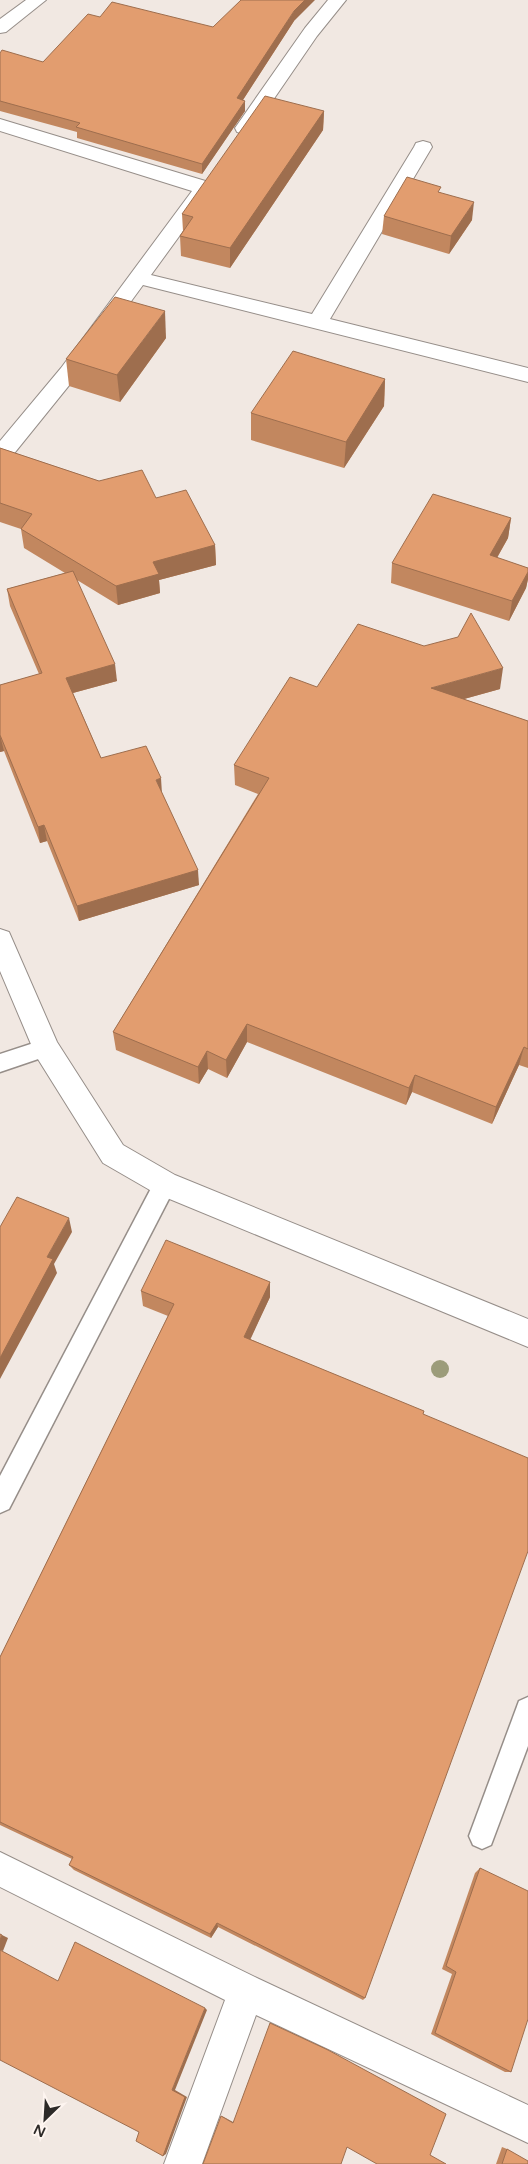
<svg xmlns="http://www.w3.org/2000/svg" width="528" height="2164" font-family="'Varela Round',sans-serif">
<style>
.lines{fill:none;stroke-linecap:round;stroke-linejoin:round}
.service-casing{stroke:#968e89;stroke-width:3}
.minor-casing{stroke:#968e89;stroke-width:2}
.service{fill:#fff;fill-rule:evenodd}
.minor{fill:#fff;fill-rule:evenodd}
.tree{fill:#9c9c7a}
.wall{fill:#c2875f}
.shaded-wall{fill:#9e6e4e}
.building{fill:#e29d6f;stroke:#9e6e4e}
</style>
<rect width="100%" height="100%" fill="#f1e8e2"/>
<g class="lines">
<defs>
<g id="service">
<path d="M46 1039 53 1042 57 1048 53 1054 0 1072V1054Z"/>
<path d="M165 1174 173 1177 176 1184 173 1191 9 1509 0 1513V1476L157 1177Z"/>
<path d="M528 1697V1746L491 1845 482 1849 473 1845 469 1836 519 1701Z"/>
</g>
<g id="minor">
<path d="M26 0H46L6 32 0 33V19Z"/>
<path d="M328 0H346L317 36 251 132 244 134 237 132 235 128 305 28Z"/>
<path d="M0 119 212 183 215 187 151 275 312 314 414 147 416 143 423 141 430 143 432 147 330 319 528 368V382L143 285 75 378 8 461 0 463V441L61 368 192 191 0 131Z"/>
<path d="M0 929 9 932 57 1042 123 1145 175 1175 528 1319V1347L155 1193 103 1163 36 1056 0 971Z"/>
<path d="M0 1852 259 1979 528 2105V2143L256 2015 202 2164H164L225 2000 0 1887Z"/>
</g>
</defs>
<use href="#service" class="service-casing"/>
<use href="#minor" class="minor-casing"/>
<use href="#service" class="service"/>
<use href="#minor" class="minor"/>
</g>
<circle class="tree" cx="440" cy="1369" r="9"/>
<g class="wall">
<path d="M100 17 213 27 294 21 243 100 245 111 202 174 77 138V132L0 111V53L43 62Z"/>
<path d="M324 111 323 130 230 268 181 256 180 236 183 231 182 214Z"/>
<path d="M440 192 472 220 449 254 382 234 384 216Z"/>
<path d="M166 338 120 402 69 386 66 359Z"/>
<path d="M385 379 384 406 344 468 251 440V413Z"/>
<path d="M0 448 99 481 156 498 215 545 216 565 159 580 160 593 118 605 77 580 117 681 73 693 101 758 162 793 199 885 79 921 47 841 40 843 4 751 0 752V685L39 674 10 606 7 589 65 573 24 548 21 529 0 522Z"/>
<path d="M511 518 508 538 497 558 528 568V579L526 588 509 621 391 583 392 563Z"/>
<path d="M317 687 500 689 464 699 528 721V1068L519 1065 492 1124 412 1092 406 1105 247 1042 227 1078 208 1069 199 1084 116 1050 113 1032 258 794 235 785 234 765Z"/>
<path d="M270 1282V1297L250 1339 423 1414 365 1998 363 2000 218 1927 211 1938 74 1870 69 1865 72 1859 0 1825V1657L168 1316 143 1306 141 1291Z"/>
<path d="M480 1868 511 2072H505L431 2034 452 1974 442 1969 475 1873Z"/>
<path d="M502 2147 507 2149 528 2164H496Z"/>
</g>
<g class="shaded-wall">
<path d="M305 0H315L294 21 237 109V98L294 11Z"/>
<path d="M245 101V111L202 174V164Z"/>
<path d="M324 111 323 130 230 268V248Z"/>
<path d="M474 202 472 220 449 254 451 236Z"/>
<path d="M165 311 166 338 120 402 117 375Z"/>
<path d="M385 379 384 406 344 468 346 442Z"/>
<path d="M511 518 508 538 487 575 490 555Z"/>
<path d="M215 545 216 565 159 580 160 593 118 605 116 586 153 562Z"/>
<path d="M528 572V579L526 588 509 621 512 601Z"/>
<path d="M115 664 117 681 69 694 66 678Z"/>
<path d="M503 668 500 689 428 709 431 688Z"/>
<path d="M0 735 4 751 0 752Z"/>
<path d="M161 778 162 794 156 780Z"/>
<path d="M44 825 47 841 40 843 38 827Z"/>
<path d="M198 870 199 885 79 921 77 906Z"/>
<path d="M247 1024V1042L227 1078 226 1060Z"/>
<path d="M524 1047 519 1065 492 1124 496 1107Z"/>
<path d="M207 1051 208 1069 199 1084 198 1067Z"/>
<path d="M415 1075 412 1092 406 1105 409 1088Z"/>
<path d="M69 1218 72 1232 54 1264 57 1273 0 1379V1358L47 1257Z"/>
<path d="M270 1282V1297L245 1351 244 1337Z"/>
<path d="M217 1923 218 1927 211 1938 210 1934Z"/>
<path d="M2 1935 8 1938 3 1951 0 1950V1940Z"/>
<path d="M205 2008 207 2010 175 2090 187 2097 166 2154 163 2156 172 2090Z"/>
<path d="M221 2116H222L233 2122V2123Z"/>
</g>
<g class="building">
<path d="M241 0H305L294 11 237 98 245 101 202 164 76 127 80 123 0 101V53L2 50 43 62 88 14 100 17 112 2 213 27Z"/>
<path d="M265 96 324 111 230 248 180 236 193 217 182 214Z"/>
<path d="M407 177 441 187 438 192 474 202 451 236 384 216Z"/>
<path d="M115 297 165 311 117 375 66 359Z"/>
<path d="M293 351 385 379 346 442 251 413Z"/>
<path d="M0 448 99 481 142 470 156 498 186 490 215 545 153 562 159 574 116 586 21 529 32 514 0 503Z"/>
<path d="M433 494 511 518 490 555 528 568V572L512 601 392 563Z"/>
<path d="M73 571 115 664 66 678 101 758 146 746 161 778 156 780 198 870 77 906 44 825 38 827 0 735V685L42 673 7 589Z"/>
<path d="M471 613 503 668 431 688 528 721V1049L524 1047 496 1107 415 1075 409 1088 247 1024 226 1060 207 1051 198 1067 113 1032 269 778 234 765 290 677 317 687 358 624 424 646 458 637Z"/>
<path d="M17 1197 69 1218 47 1257 53 1259 0 1358V1227Z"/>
<path d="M166 1240 270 1282 244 1337 424 1411 423 1414 528 1458V1551L365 1998 217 1923 210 1934 69 1865 73 1857 0 1822V1657L174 1304 141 1291Z"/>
<path d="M480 1868 528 1891V2019L511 2072 435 2033 456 1972 446 1966Z"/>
<path d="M0 1934 2 1935 0 1940Z"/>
<path d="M75 1942 205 2008 172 2090 185 2097 163 2156 136 2141 139 2132 0 2060V1950L58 1981Z"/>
<path d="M270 2023 328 2050 446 2114 430 2155 446 2164H377L347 2147 341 2164H203L221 2116 233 2123Z"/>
<path d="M507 2149 528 2161V2164H502Z"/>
</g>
<g transform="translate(45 2119) rotate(205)" stroke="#fef5f0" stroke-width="4" paint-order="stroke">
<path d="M0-4L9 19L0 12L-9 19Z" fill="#2d2a28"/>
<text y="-8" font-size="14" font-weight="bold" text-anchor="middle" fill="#2d2a28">N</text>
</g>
</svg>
